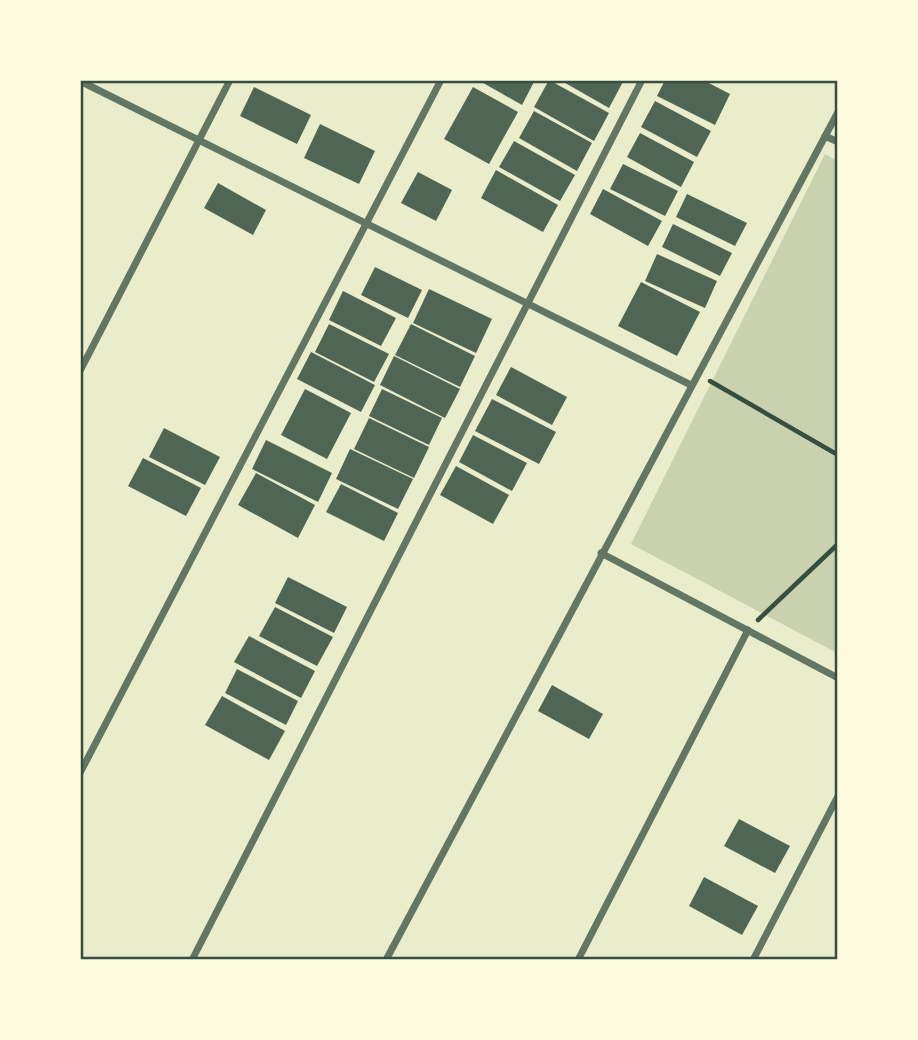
<svg xmlns="http://www.w3.org/2000/svg" width="918" height="1040" font-family="Poppins,sans-serif">
<style>
.green{fill:#cad2ad}
.building{fill:#4f6655}
.lines{fill:none;stroke-linecap:round;stroke-linejoin:round}
.path{stroke:#344e41;stroke-width:4.5}
.minor{stroke:#617663;stroke-width:7}
.neatline{fill:none;stroke:#344e41;stroke-width:2.5}
</style>
<rect width="100%" height="100%" fill="#e9edc9"/>
<path class="green" d="M825 154 838 161 837 653 631 544Z"/>
<g class="building">
<path d="M478 80H535L522 105Z"/>
<path d="M549 80 609 113 594 141 534 107Z"/>
<path d="M560 80H624L609 108Z"/>
<path d="M665 80H703L730 94 715 125 657 96Z"/>
<path d="M254 87 311 115 297 144 240 116Z"/>
<path d="M473 87 518 112 489 164 444 139Z"/>
<path d="M655 101 711 131 697 157 641 127Z"/>
<path d="M534 111 592 143 577 171 519 138Z"/>
<path d="M320 124 375 151 359 184 304 158Z"/>
<path d="M640 133 694 162 681 187 627 157Z"/>
<path d="M514 141 575 175 560 201 499 167Z"/>
<path d="M623 164 678 191 665 216 610 189Z"/>
<path d="M496 170 558 205 543 232 481 198Z"/>
<path d="M418 172 452 190 436 221 401 203Z"/>
<path d="M218 183 266 210 253 235 204 208Z"/>
<path d="M603 189 662 221 648 246 590 214Z"/>
<path d="M687 194 747 223 735 246 676 217Z"/>
<path d="M673 224 732 253 720 276 662 247Z"/>
<path d="M657 254 717 281 705 308 645 281Z"/>
<path d="M375 267 422 290 408 318 361 295Z"/>
<path d="M641 282 700 312 677 356 618 326Z"/>
<path d="M429 289 492 319 476 353 413 323Z"/>
<path d="M343 291 396 318 381 346 329 320Z"/>
<path d="M329 324 389 354 374 382 315 352Z"/>
<path d="M411 324 475 356 460 387 395 355Z"/>
<path d="M311 352 375 385 361 412 297 379Z"/>
<path d="M394 356 460 389 445 418 380 385Z"/>
<path d="M511 367 567 397 552 425 496 395Z"/>
<path d="M305 389 351 413 327 459 281 435Z"/>
<path d="M382 389 442 418 429 445 369 416Z"/>
<path d="M492 399 556 432 539 464 475 431Z"/>
<path d="M369 418 429 447 414 478 354 449Z"/>
<path d="M164 428 220 457 205 485 149 457Z"/>
<path d="M473 435 527 463 512 491 459 462Z"/>
<path d="M266 440 332 473 318 502 252 469Z"/>
<path d="M350 449 413 479 398 509 336 479Z"/>
<path d="M143 458 201 488 186 516 128 486Z"/>
<path d="M456 466 509 495 493 524 440 495Z"/>
<path d="M256 473 315 505 298 538 238 505Z"/>
<path d="M341 484 398 513 384 541 326 512Z"/>
<path d="M288 577 347 607 334 633 275 603Z"/>
<path d="M275 607 333 637 317 666 259 636Z"/>
<path d="M249 636 315 671 301 698 234 662Z"/>
<path d="M237 669 298 701 286 725 225 693Z"/>
<path d="M552 685 603 714 589 739 538 711Z"/>
<path d="M222 696 285 731 269 760 205 725Z"/>
<path d="M739 819 790 846 775 873 724 846Z"/>
<path d="M704 877 758 906 742 935 689 906Z"/>
</g>
<g class="lines">
<g class="path">
<path d="M710 381 838 455"/>
<path d="M758 620 838 544"/>
</g>
<g class="minor">
<path d="M80 81 691 385"/>
<path d="M825 136 838 142"/>
<path d="M80 371 230 80"/>
<path d="M601 553 838 678"/>
<path d="M80 773 441 80"/>
<path d="M192 960 642 80"/>
<path d="M386 960 838 112"/>
<path d="M578 960 748 630"/>
<path d="M753 960 838 796"/>
</g>
</g>
<rect width="918" height="1040" fill="none" stroke="#fefae0" stroke-width="164"/>
<rect x="82" y="82" width="754" height="876" class="neatline"/>
</svg>
